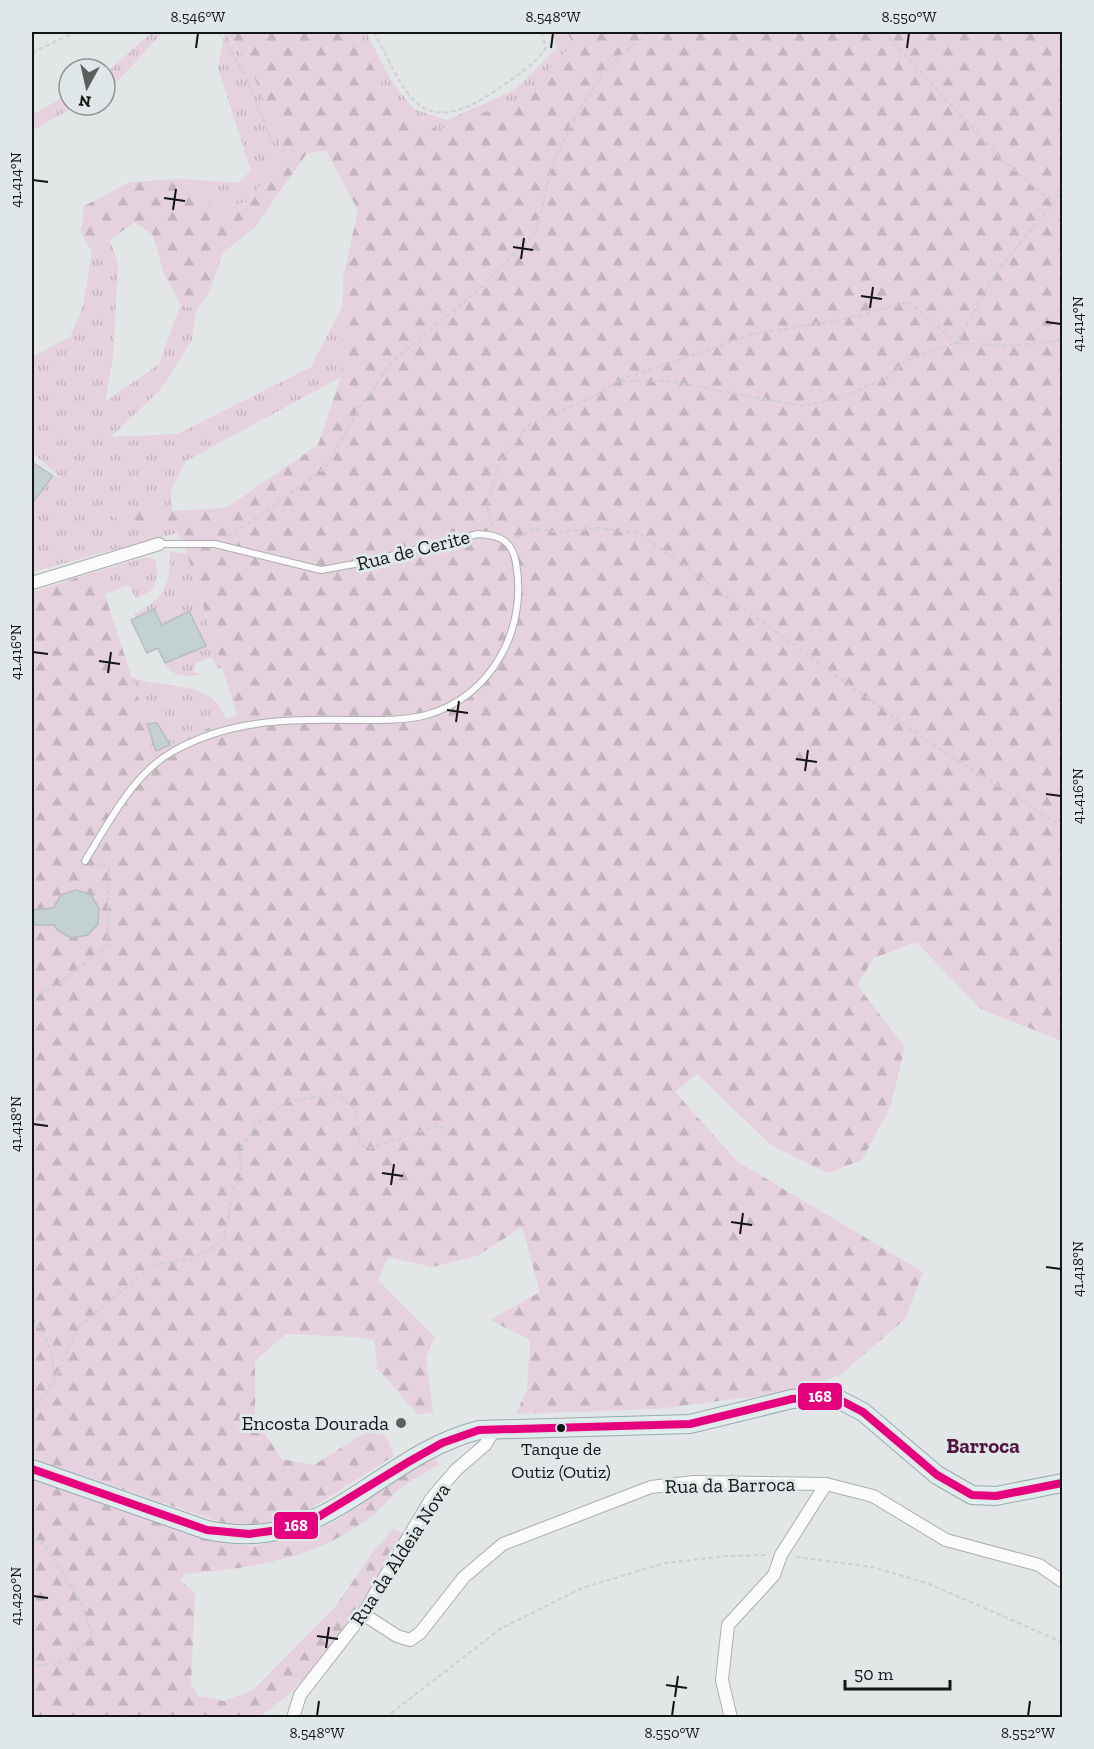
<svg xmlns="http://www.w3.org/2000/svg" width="1094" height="1749" font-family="'Zilla Slab',serif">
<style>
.grass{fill:url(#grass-tufts)}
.forest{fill:url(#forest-firs)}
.building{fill:#c3d1d2;stroke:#b9bdbd;stroke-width:1.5}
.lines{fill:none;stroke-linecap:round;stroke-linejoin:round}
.lane-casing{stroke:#abaeae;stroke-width:8}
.street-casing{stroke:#abaeae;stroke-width:14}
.primary-casing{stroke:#97abad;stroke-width:20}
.path{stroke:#cfd0d0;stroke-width:2;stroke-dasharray:4.5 3;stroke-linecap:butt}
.lane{stroke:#fbfbfb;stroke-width:6}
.street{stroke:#fbfbfb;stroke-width:12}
.primary{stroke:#e0eced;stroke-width:18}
.bus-1-casing{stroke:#e0e7e8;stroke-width:12}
.bus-1{stroke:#e5007d;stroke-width:8}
.ticks{fill:none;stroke:#141616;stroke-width:2}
.poi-dot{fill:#5c5f5f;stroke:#e0e7e8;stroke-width:2}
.bus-dot{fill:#141616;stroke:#e0e7e8;stroke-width:2}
.labels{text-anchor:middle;stroke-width:6;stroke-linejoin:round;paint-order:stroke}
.bus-label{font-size:18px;fill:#141616;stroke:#e0e7e8}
.street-label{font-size:20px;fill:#141616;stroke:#e0e7e8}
.poi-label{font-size:20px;fill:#141616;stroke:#e0e7e8;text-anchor:end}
.neighbourhood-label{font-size:21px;font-weight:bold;fill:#50163e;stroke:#e0e7e8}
.line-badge{stroke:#e0e7e8;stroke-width:2}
.badge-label{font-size:16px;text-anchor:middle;font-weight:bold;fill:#fff}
.neatline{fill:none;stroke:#141616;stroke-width:2}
.ticks-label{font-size:15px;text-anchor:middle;fill:#141616}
</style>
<defs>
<pattern id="grass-tufts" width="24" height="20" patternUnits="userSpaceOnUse" patternTransform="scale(1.5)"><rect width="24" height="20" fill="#e5d2de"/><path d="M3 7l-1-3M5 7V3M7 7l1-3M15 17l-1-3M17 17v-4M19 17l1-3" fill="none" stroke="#c4b4be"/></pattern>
<pattern id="forest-firs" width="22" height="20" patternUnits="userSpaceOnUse" patternTransform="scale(1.5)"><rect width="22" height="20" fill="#e5d2de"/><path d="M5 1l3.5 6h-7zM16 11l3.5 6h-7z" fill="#c4b4be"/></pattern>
</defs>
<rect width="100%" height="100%" fill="#e2e6e6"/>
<g class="grass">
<path d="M152 32H163L116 83 105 89V74Z"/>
<path d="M225 32 248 63 280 137 278 163 247 202 218 209 182 179 237 183 251 171 218 68Z"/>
<path d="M354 32H366L392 82 414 109 447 120 515 90 557 48 552 32H567L573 44 522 98 438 130 396 111Z"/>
<path d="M69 94V105H77L32 131V115Z"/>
<path d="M110 240 118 263 113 357 105 402 159 364 181 304 196 310 192 340 160 390 111 437 178 434 311 367 343 305 341 377 186 461 171 490 172 511 110 508 118 521 172 523 177 533 32 572V505L37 498 32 491 38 482 45 486 53 476 61 478 32 452V357L70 337 83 306 92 252Z"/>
<path d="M170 551 187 554 222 668H217L212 657 196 663 193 672 201 674C187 677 171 677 165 663L206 646 189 612 162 625 154 609 136 618 134 614C165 599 170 585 170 551Z"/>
<path d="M147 557 155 560 158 572 152 590 136 599 129 585 104 594 97 571Z"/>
<path d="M132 677C164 691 213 677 226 720L170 745 157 723 147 724Z"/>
</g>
<g class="forest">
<path d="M226 32H354L396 111 438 130 522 98 573 44 567 32H1062V1041L981 1009 916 942 874 958 857 985 905 1047 890 1107 862 1160 827 1173 771 1145 697 1074 675 1092 738 1162 923 1272 905 1319 841 1374 813 1385 759 1396 656 1409 516 1414 527 1389 530 1340 490 1320 540 1292 522 1227 477 1256 432 1267 388 1257 378 1280 435 1337 426 1357 433 1412 418 1415 377 1368 374 1340 356 1337 286 1334 255 1361V1417L281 1459 314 1465 366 1432 386 1436 394 1456 289 1522 229 1525 32 1459V592L97 571 156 751 237 715 187 554 172 523 118 521 110 508 172 511 226 508 318 445 341 377 343 278 358 210 326 151 307 153 255 227 222 254 209 293 196 310 181 304 164 274 153 235 135 222 92 252 81 233 84 206 130 182 181 179 218 209 247 202 278 163 280 137 248 63Z"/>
<path d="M435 1454 438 1465C427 1472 414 1478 403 1486 392 1495 384 1507 373 1515 320 1558 250 1569 184 1574L181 1581 195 1593 191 1684 198 1696 224 1701 253 1690 336 1606 372 1553 393 1529 403 1533C364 1600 325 1673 259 1717L32 1718V1478L213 1541 252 1546 295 1538 338 1520 415 1465Z"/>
</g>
<g class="building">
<path d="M32 462 53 476 32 503Z"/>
<path d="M154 609 162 625 189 611 206 646 165 663 158 648 147 653 131 620Z"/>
<path d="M157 723 170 745 156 751 147 724Z"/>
<path d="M76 890 91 895 99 908 98 924 88 935 72 938 58 931 54 925H32V910L53 908 61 895Z"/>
</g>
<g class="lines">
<defs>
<path id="lane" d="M85 861C108 824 133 774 172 752 229 719 290 719 353 720 376 720 404 721 426 715 492 697 528 628 516 563 512 540 499 535 478 534L366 562 321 570 215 544H159"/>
<g id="street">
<path d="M32 583 159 544"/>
<path d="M363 1614 397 1636 410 1640 420 1633 464 1577 503 1544 651 1487 694 1482 826 1484 873 1496 946 1540 1039 1565 1062 1581"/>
<path d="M293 1718 300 1695 363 1614 431 1499 456 1470 485 1445 496 1427"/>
<path d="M731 1718 722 1680 728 1625 774 1575 781 1555 826 1484"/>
</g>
<path id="primary" d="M32 1469 207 1530C327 1556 375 1457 479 1430L690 1424 792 1399 824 1396 840 1400 863 1412 937 1475 972 1495 996 1496 1062 1483"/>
</defs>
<use href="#lane" class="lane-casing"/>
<use href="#street" class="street-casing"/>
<use href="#primary" class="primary-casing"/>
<g class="path">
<path d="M219 32 245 75 273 143"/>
<path d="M374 32C406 92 418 143 495 91 514 77 534 67 546 47L541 32"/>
<path d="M884 32 1000 158 1053 202"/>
<path d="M227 43 235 32"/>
<path d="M32 53 75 32"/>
<path d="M620 380 753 334 846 319 909 302 956 343 997 271 1062 192"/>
<path d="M493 526 487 507 499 463 530 424 595 396 617 381H667L803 406 838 398 887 378 907 360 956 343 1014 346 1062 340"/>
<path d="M228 536 262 515 326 467 360 407 392 362 485 284 536 231 552 166 571 125 604 70 648 32"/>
<path d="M516 538 533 529 561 532 597 528 639 533 927 741 1062 826"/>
<path d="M32 997 59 984 107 945 109 867 96 864"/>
<path d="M32 1319C49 1334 53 1356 54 1378"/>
<path d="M32 1413 54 1381 78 1327 155 1264 192 1259 224 1241 233 1189 241 1176 240 1149 259 1122 288 1101 338 1095 356 1109 360 1146 370 1148 437 1126 454 1131"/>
<path d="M32 1540 45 1544 82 1605 93 1637 59 1664 32 1665"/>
<path d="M796 1557 872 1567 927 1583 1062 1642"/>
<path d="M32 1712 43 1718"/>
<path d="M119 1718 124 1715 150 1718"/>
<path d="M385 1718 500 1629 582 1588 665 1563 728 1556 766 1555"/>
</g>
<use href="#lane" class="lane"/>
<use href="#street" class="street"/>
<use href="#primary" class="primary"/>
<defs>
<path id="bus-1" d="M32 1469 207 1530 249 1534 286 1529 318 1517 410 1461 442 1443 479 1430 690 1424 792 1399 824 1396 840 1400 863 1412 937 1475 972 1495 996 1496 1062 1483"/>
</defs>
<use href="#bus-1" class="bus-1-casing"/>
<use href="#bus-1" class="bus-1"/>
</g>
<path class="ticks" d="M196 48 198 33M551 48 553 33M907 48 909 33M33 180 48 182M164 198 185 201M173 210 176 189M513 247 533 250M521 259 524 238M861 296 882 299M870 308 873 287M1046 322 1061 324M33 652 48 654M99 661 120 664M108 673 111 652M447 710 468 713M456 722 459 701M796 759 817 762M805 771 808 750M1046 794 1061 796M33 1124 48 1126M382 1173 403 1176M391 1185 394 1164M731 1222 752 1225M740 1234 743 1213M1046 1267 1061 1269M33 1596 48 1598M317 1636 338 1639M326 1648 329 1627M666 1685 687 1688M675 1697 678 1676M317 1716 319 1701M672 1716 674 1701M1028 1716 1030 1701"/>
<circle class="poi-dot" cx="401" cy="1423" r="6"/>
<circle class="bus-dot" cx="561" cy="1428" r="5"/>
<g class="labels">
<g class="bus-label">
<text x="561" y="1455">Tanque de<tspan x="561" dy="23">Outiz (Outiz)</tspan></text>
</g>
<g class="street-label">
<text transform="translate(413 550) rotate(-14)" y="7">Rua de Cerite</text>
<text transform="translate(730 1485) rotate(-1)" y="7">Rua da Barroca</text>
<text transform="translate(400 1554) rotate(-57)" y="7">Rua da Aldeia Nova</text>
</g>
<g class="poi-label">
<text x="389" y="1430">Encosta Dourada</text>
</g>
<g class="neighbourhood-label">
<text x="983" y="1453">Barroca</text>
</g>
</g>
<g class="line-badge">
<rect x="797" y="1382" width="46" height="29" rx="6" fill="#e5007d"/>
<rect x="273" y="1511" width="46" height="29" rx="6" fill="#e5007d"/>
</g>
<g class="badge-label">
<text x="820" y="1402">168</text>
<text x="296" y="1531">168</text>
</g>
<rect width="1094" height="1749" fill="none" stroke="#e0e7e8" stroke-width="66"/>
<g transform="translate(87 87) rotate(188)"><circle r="28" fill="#e0e7e8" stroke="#8e9394" stroke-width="1.5"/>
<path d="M0-4.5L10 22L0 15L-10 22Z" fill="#5c5f5f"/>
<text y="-9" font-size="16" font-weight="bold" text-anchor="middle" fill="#141616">N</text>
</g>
<path d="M845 1680v9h105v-9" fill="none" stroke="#141616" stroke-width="3"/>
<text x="854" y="1680" font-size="18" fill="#141616" stroke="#e0e7e8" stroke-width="4.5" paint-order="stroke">50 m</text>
<rect x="33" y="33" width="1028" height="1683" class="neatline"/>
<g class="ticks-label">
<text x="198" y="22">8.546°W</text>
<text x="553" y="22">8.548°W</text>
<text x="909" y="22">8.550°W</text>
<text transform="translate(16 180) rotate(-90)" y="5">41.414°N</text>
<text transform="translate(1078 324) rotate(-90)" y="5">41.414°N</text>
<text transform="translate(16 652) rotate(-90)" y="5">41.416°N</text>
<text transform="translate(1078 796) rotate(-90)" y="5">41.416°N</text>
<text transform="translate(16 1124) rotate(-90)" y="5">41.418°N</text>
<text transform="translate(1078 1269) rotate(-90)" y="5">41.418°N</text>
<text transform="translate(16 1596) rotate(-90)" y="5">41.420°N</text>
<text x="317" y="1738">8.548°W</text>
<text x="672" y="1738">8.550°W</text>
<text x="1028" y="1738">8.552°W</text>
</g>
</svg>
